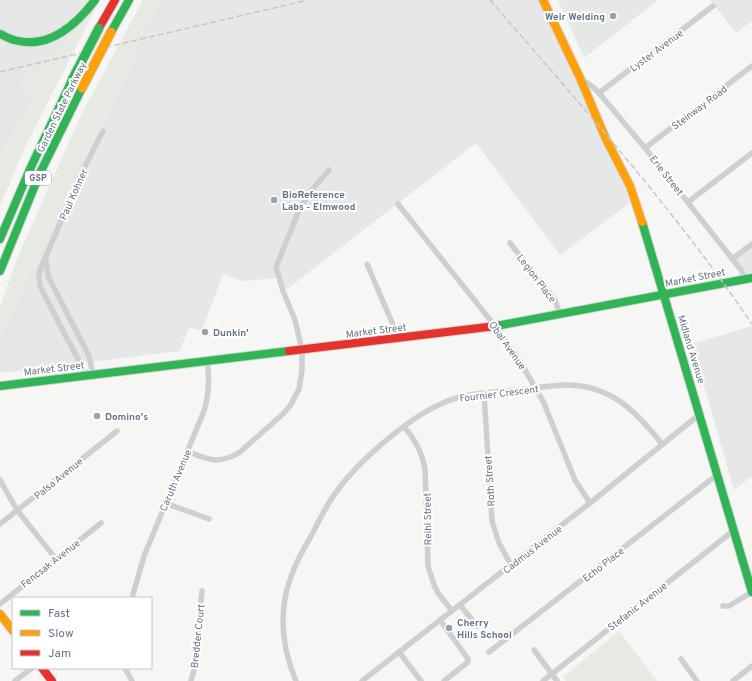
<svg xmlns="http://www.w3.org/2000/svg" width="752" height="681" font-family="Overpass,sans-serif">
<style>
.built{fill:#e6e8e8}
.green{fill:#e6eae3}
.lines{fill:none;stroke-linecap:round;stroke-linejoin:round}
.fast-casing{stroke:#d3d5d5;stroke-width:10}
.slow-casing{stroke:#d3d5d5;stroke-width:10}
.jam-casing{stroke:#d3d5d5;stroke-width:10}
.street{stroke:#cecfd0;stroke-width:5.5}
.fast{stroke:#30b455;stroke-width:8}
.slow{stroke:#ff9f0a;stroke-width:8}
.jam{stroke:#e5322d;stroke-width:8}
.rail{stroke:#c5c6c7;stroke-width:1.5;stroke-dasharray:6 3;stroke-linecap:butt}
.fast-bridge-casing{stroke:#d1d3d4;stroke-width:11;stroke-linecap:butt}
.slow-bridge-casing{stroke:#d1d3d4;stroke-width:11;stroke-linecap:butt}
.fast-bridge{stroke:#30b455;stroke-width:9}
.slow-bridge{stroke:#ff9f0a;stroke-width:9}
.poi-dot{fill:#98a2ae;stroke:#fff;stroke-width:1.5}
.labels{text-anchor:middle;stroke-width:4;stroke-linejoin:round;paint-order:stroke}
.shield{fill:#fff;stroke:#939eab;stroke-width:1}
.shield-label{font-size:9px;font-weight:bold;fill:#657587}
.poi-label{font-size:10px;font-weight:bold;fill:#657587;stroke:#fff;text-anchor:start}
.street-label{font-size:10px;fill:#657587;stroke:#fff}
</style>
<rect width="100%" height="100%" fill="#f6f7f5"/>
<g class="built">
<path d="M0 0H83L67 44 20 79 33 101 0 158Z"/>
<path d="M160 0H538L624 185 630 203 560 255 476 143 286 290 280 278 242 281 223 274 202 331 189 327 180 351 0 373V334L134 58 137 41Z"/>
<path d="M558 0H658L584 58Z"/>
<path d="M710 0H752V20L736 33Z"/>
<path d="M752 245V275L746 276 734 259Z"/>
<path d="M751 326 752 328V476L734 490 692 344Z"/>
</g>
<g class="green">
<path d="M83 0H100L26 145 0 206V158L33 101 20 79 67 44Z"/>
<path d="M143 0H160L137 41 134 58 0 334V307L18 256 82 113Z"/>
<path d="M619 631 657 681H566L563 677Z"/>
</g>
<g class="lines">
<defs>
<g id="fast">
<path d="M111 32 129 0"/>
<path d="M0 34C5 36 9 39 14 40 49 50 76 25 95 0"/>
<path d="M642 222 752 592"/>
<path d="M0 239 30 169 72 80"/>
<path d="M0 271 40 173 82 88"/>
<path d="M496 326 752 278"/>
<path d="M0 386 289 351"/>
</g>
<g id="slow">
<path d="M543 0 580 78 605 137 630 186 642 222"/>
<path d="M0 614 13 631"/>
</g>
<g id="jam">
<path d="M99 28 115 0"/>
<path d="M289 351 496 326"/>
<path d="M42 668 52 681"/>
</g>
</defs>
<use href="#fast" class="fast-casing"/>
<use href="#slow" class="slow-casing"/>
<use href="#jam" class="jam-casing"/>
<g class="street">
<path d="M580 78 593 87 599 93 645 148 741 270 745 279"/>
<path d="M599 93 713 6"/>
<path d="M645 148 752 66"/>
<path d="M688 202 752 153"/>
<path d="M398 204 495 326 518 358 543 401 575 480 590 503"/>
<path d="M510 243 555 300 560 314"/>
<path d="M732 259 752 244"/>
<path d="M46 260 48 276 89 356 93 375"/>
<path d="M367 264 394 327 396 339"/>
<path d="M87 375 65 335 40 286 39 278 40 270 82 172 103 131"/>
<path d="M484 393 492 521 499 543 511 565"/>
<path d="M404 427C416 440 422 452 425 469L428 566 434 585 438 593 452 611"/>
<path d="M187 451C207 460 220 465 240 452L283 414 290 406 299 389 302 370V350L295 320 283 291 276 267 300 208 310 192 329 170"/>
<path d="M0 480 17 510 56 559"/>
<path d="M165 503 209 519"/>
<path d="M0 524 117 431"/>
<path d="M132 598 144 556 204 411C209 394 210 379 207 361"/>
<path d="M0 604 101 523"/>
<path d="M460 605 477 626"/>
<path d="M723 606H729L752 592"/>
<path d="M440 620 468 659V662L444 681"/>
<path d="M534 650 557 681"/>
<path d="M399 652 421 681"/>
<path d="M489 652 717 475"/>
<path d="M681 659 697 681"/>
<path d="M125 668 132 681"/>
<path d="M15 681 32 668"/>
<path d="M191 681 194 670 202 591"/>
<path d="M296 681C285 655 280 627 285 599 289 576 299 557 310 538 317 525 323 512 330 501 352 466 406 419 443 403 467 392 495 392 520 390 534 388 549 386 563 385 610 384 635 410 662 444"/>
<path d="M362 681 590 503 700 414"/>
<path d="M543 681 733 531"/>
<path d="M733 681 752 666"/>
</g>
<use href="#fast" class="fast"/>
<use href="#slow" class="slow"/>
<use href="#jam" class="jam"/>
<g class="rail">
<path d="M490 0C581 105 674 209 752 324"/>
<path d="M0 72 308 0"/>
</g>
<defs>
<path id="fast-bridge" d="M72 80 99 28"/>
<path id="slow-bridge" d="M82 88 111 32"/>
</defs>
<use href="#fast-bridge" class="fast-bridge-casing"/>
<use href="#slow-bridge" class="slow-bridge-casing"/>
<use href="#fast-bridge" class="fast-bridge"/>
<use href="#slow-bridge" class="slow-bridge"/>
</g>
<g class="poi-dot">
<circle cx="613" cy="16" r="4"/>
<circle cx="274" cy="200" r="4"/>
<circle cx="205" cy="332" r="4"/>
<circle cx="97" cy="416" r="4"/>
<circle cx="449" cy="628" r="4"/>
</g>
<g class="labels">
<rect class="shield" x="25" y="171" width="26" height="14" rx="3"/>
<g class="shield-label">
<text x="38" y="181">GSP</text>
</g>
<g class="poi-label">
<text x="605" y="20" text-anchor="end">Weir Welding</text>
<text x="282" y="198">BioReference<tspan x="282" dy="12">Labs - Elmwood</tspan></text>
<text x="213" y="336">Dunkin'</text>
<text x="105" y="420">Domino's</text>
<text x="457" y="626">Cherry<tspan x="457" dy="12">Hills School</tspan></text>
</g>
<g class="street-label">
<text transform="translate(656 50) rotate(-37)" y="4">Lyster Avenue</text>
<text transform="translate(61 107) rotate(-64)" y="4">Garden State Parkway</text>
<text transform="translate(699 107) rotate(-37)" y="4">Steinway Road</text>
<text transform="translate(667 175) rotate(52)" y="4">Erie Street</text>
<text transform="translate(73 194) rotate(-66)" y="4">Paul Kohner</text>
<text transform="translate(695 277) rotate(-11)" y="4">Market Street</text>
<text transform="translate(537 278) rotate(53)" y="4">Legion Place</text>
<text transform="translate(376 330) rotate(-7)" y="4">Market Street</text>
<text transform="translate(508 345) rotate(55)" y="4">Obal Avenue</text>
<text transform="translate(692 349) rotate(73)" y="4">Midland Avenue</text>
<text transform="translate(54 368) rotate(-7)" y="4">Market Street</text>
<text transform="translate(499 393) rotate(-7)" y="4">Fournier Crescent</text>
<text transform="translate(58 478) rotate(-39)" y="4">Palsa Avenue</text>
<text transform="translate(175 480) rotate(-67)" y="4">Caruth Avenue</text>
<text transform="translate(489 481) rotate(-94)" y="4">Roth Street</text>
<text transform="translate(427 519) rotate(-91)" y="4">Reihl Street</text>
<text transform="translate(532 549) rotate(-38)" y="4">Cadmus Avenue</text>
<text transform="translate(50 563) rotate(-38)" y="4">Fencsak Avenue</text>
<text transform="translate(603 564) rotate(-38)" y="4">Echo Place</text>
<text transform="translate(637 606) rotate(-38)" y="4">Stefanic Avenue</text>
<text transform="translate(197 636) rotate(-84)" y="4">Bredder Court</text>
</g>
</g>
<rect x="12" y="597" width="140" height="72" fill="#ffffff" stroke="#c1c8cf"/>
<rect x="20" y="610" width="20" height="6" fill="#30b455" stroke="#c1c8cf"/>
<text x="48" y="617" font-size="12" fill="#657587">Fast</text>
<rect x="20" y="630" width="20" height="6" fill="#ff9f0a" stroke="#c1c8cf"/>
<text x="48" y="637" font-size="12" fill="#657587">Slow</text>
<rect x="20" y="650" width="20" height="6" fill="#e5322d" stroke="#c1c8cf"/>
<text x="48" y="657" font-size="12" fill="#657587">Jam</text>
</svg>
